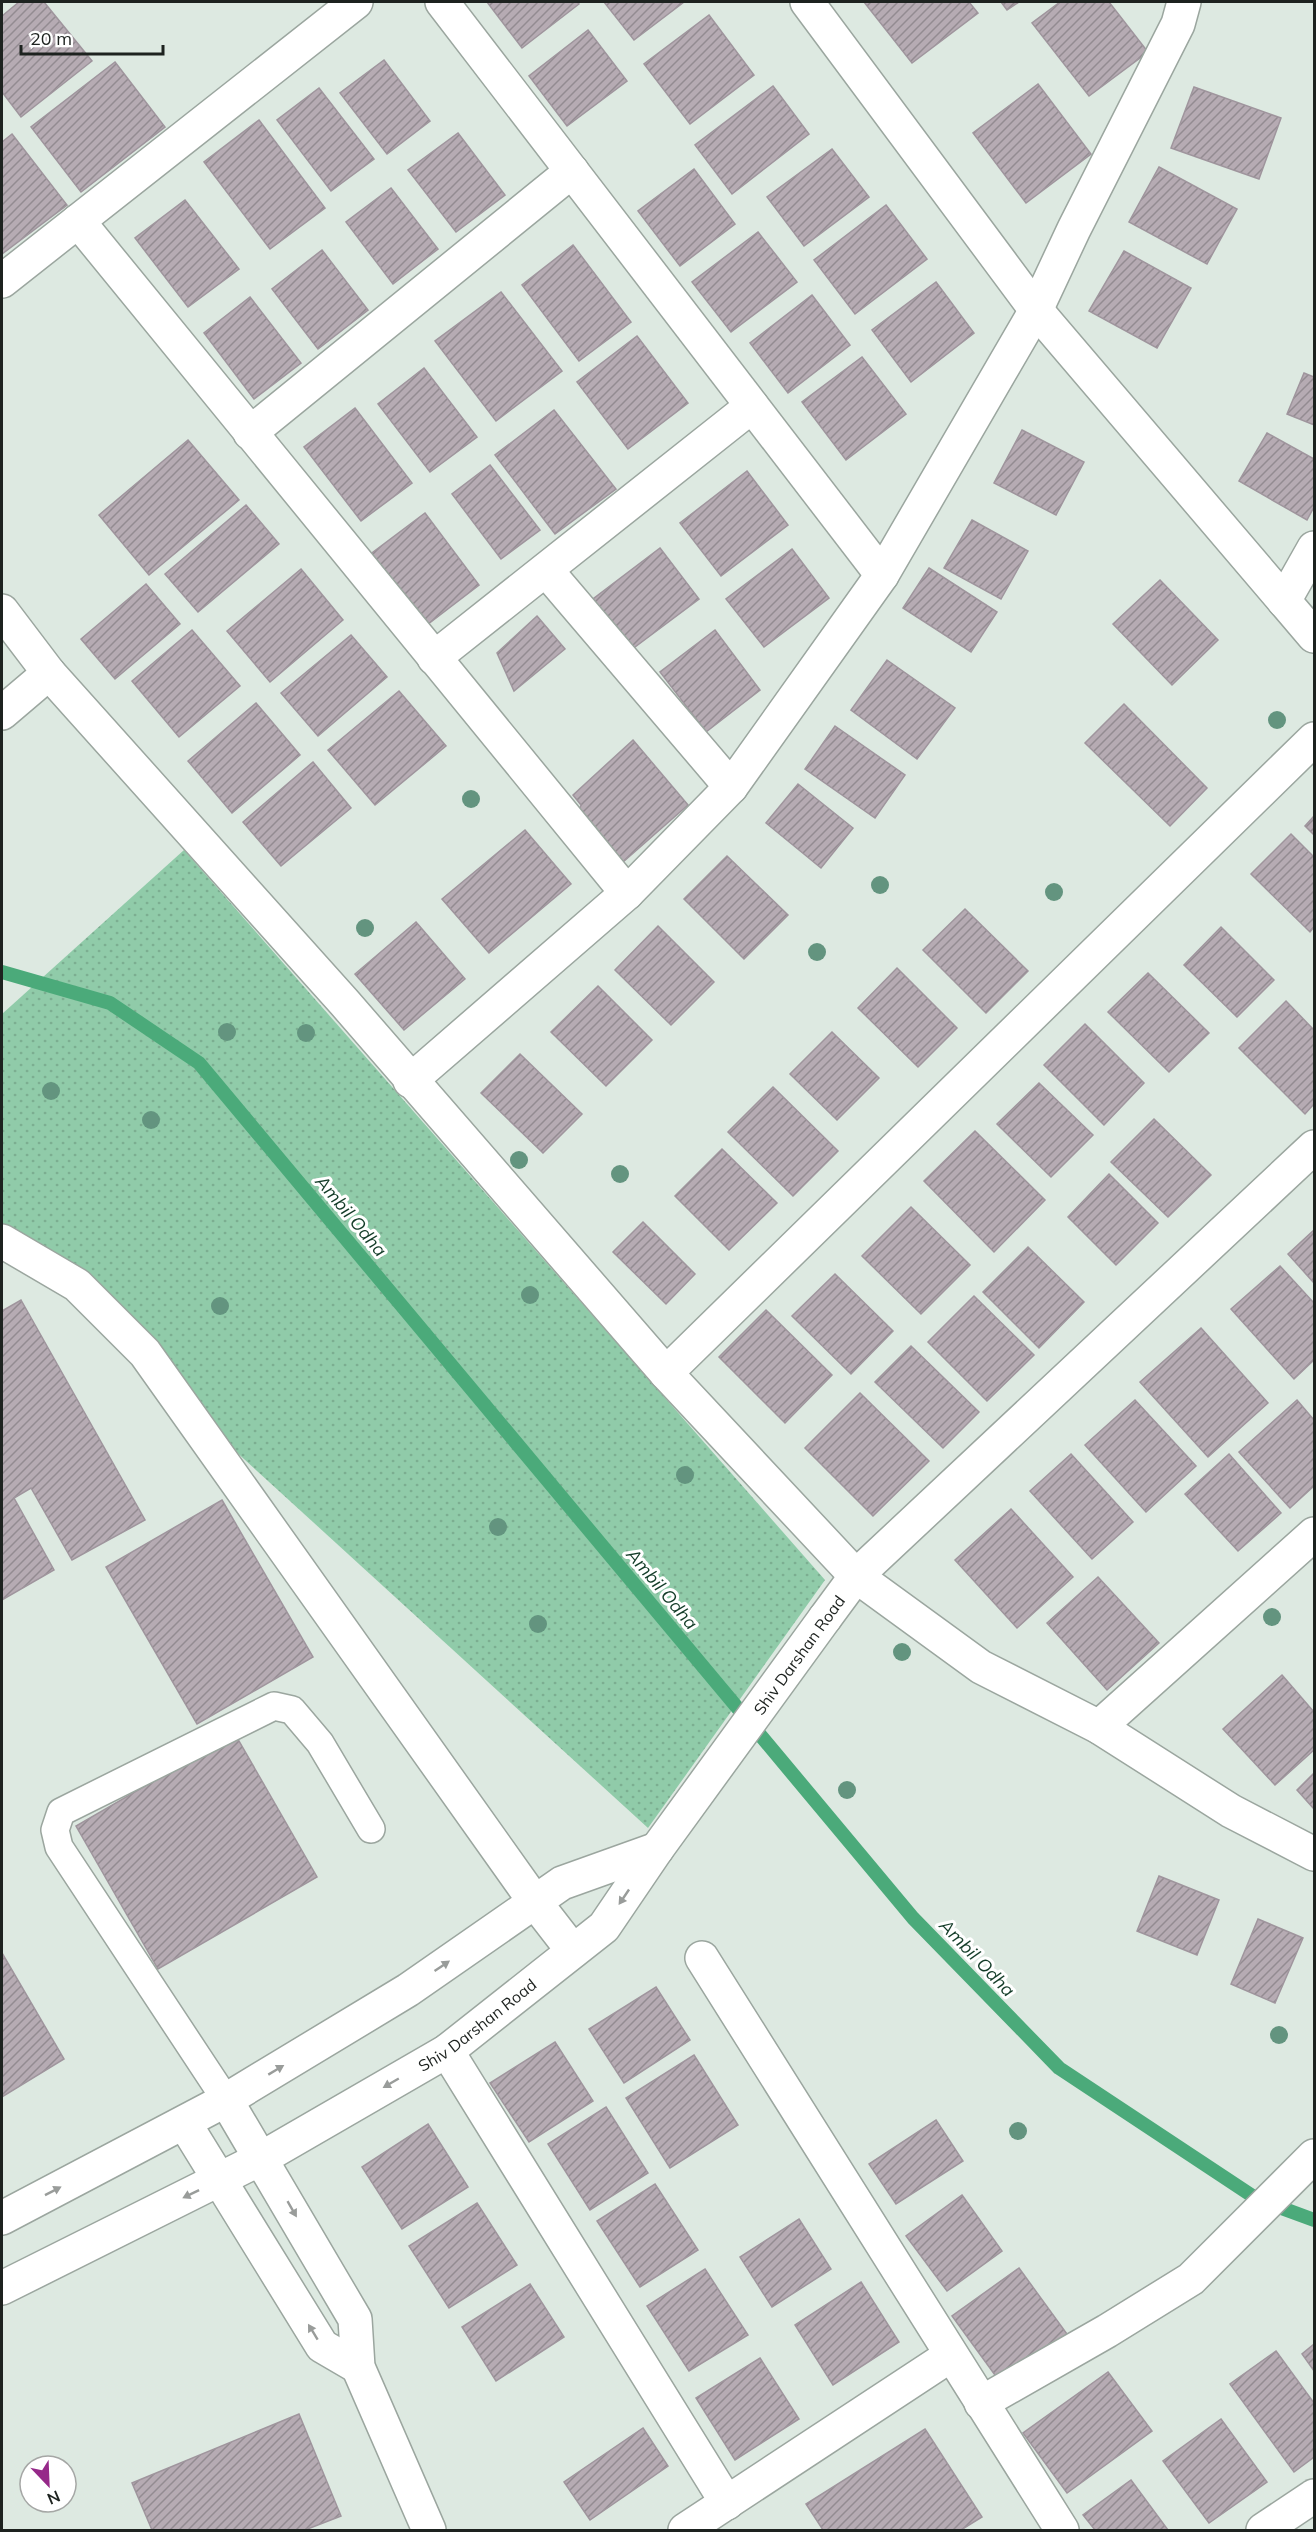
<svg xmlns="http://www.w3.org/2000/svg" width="1316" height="2532" font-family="Mulish,sans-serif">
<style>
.park{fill:url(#park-dots)}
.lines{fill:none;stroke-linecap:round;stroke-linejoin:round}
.stream{stroke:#4baa7a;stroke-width:14}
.building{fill:url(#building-hatch);stroke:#9f959d;stroke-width:1.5}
.lane-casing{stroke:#9ba69f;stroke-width:30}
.street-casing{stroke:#9ba69f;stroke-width:36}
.secondary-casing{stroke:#9ba69f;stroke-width:36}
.lane{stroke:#fff;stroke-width:27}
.street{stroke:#fff;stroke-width:33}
.secondary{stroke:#fff;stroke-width:33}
.tree{fill:#63947f}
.oneway{fill:#999c9a}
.labels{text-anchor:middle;stroke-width:6;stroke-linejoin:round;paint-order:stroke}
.street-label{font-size:16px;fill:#1d221f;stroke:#fff}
.water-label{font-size:18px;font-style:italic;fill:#133c28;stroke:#fff}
</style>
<defs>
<pattern id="park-dots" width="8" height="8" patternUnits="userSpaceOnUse" patternTransform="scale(1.5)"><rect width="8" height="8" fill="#90cba9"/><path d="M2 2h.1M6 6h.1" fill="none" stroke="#7cae91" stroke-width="1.8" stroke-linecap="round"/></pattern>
<pattern id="building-hatch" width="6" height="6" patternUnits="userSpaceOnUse" patternTransform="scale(1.5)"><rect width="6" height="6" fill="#b6abb3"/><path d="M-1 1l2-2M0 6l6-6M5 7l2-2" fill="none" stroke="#938b91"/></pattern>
</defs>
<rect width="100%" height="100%" fill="#dde9e1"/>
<path class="park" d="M184 850 825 1580 648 1828 2 1238V1014Z"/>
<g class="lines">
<path class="stream" d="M2 972 110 1003 199 1063 913 1918 1059 2068 1257 2199 1314 2220"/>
</g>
<g class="building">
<path d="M19 2H44L92 61 21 117 2 92V16Z"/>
<path d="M487 2H577L579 4 522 48Z"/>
<path d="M604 2H684L634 40Z"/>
<path d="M864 2H969L978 13 912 63Z"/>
<path d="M1001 2H1019L1007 10Z"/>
<path d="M1060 2H1109L1148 52 1089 96 1032 23Z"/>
<path d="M709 15 754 75 690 124 644 64Z"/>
<path d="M588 30 627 81 567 126 529 76Z"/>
<path d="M384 60 430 121 387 154 340 93Z"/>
<path d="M115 62 165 127 81 192 31 127Z"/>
<path d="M1038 84 1091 154 1026 203 973 133Z"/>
<path d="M773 86 809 134 732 194 695 145Z"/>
<path d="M1194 87 1281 118 1259 179 1171 148Z"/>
<path d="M319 88 374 159 331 191 277 120Z"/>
<path d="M259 120 325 208 270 249 204 162Z"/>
<path d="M458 133 505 195 456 232 408 170Z"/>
<path d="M12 134 67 205 2 254V142Z"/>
<path d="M832 149 869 197 804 246 767 197Z"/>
<path d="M1159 167 1237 209 1207 264 1129 222Z"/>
<path d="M694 169 735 224 680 266 638 211Z"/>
<path d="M391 188 438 249 393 284 346 222Z"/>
<path d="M185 200 239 269 188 307 135 238Z"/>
<path d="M886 205 927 259 855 314 814 260Z"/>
<path d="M758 232 797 282 731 332 692 282Z"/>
<path d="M573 245 631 322 579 361 522 285Z"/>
<path d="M322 250 368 310 318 349 272 289Z"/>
<path d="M1124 251 1191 288 1157 348 1089 311Z"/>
<path d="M936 282 974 333 911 382 872 330Z"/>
<path d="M501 292 562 371 496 421 435 341Z"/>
<path d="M812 295 850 345 788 393 750 343Z"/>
<path d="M250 297 301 363 254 399 204 333Z"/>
<path d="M637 336 688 403 628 449 577 382Z"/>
<path d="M862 357 906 414 846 460 802 402Z"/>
<path d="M424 368 477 437 430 472 378 404Z"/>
<path d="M1304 373 1314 377V425L1287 414Z"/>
<path d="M355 408 412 483 361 521 304 447Z"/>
<path d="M554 410 616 489 555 534 495 455Z"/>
<path d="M1022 430 1084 462 1056 515 994 483Z"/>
<path d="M1267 433 1314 459V507L1307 520 1239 481Z"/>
<path d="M188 440 239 500 149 575 99 515Z"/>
<path d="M490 465 540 530 501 559 452 494Z"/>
<path d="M747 471 788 525 721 576 680 523Z"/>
<path d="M246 505 279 544 198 612 165 574Z"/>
<path d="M425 513 479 585 423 628 368 556Z"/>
<path d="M972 520 1028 551 1001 599 944 568Z"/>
<path d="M660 548 699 599 627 653 589 602Z"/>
<path d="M792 549 829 598 764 647 726 599Z"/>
<path d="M929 568 997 612 971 652 903 608Z"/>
<path d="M301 569 343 620 270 682 227 631Z"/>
<path d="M1160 580 1218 640 1172 685 1113 624Z"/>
<path d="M146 584 180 624 115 679 81 639Z"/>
<path d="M537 616 565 649 514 691 497 653Z"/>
<path d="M192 630 240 686 179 737 132 681Z"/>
<path d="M715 630 760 690 706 732 660 672Z"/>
<path d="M351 635 387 677 318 736 281 693Z"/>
<path d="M887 660 955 708 917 759 851 710Z"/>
<path d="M399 691 446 746 375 805 328 750Z"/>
<path d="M256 703 300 755 232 813 188 761Z"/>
<path d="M1124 704 1207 788 1170 826 1085 743Z"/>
<path d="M835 726 905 775 875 818 805 769Z"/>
<path d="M633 740 688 805 623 862 576 820 581 805 573 795Z"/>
<path d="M313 762 351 808 281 866 243 822Z"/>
<path d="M798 784 853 828 821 868 766 823Z"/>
<path d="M1314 816V835L1305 826Z"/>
<path d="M525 830 571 884 489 953 442 899Z"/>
<path d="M1291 834 1314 857V927L1310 932 1251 874Z"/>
<path d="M727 856 788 915 744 959 684 899Z"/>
<path d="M965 909 1028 971 986 1013 923 950Z"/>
<path d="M416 922 465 979 404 1030 355 974Z"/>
<path d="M658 926 714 982 671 1025 615 970Z"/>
<path d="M1221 927 1274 980 1237 1017 1184 965Z"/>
<path d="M897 968 957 1028 918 1067 858 1008Z"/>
<path d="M1148 973 1209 1033 1169 1072 1108 1012Z"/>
<path d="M598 986 652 1040 606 1086 551 1032Z"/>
<path d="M1286 1001 1314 1030V1104L1305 1114 1239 1048Z"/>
<path d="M1085 1024 1144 1083 1104 1125 1044 1065Z"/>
<path d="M832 1032 879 1078 837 1120 790 1074Z"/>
<path d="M520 1054 582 1114 543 1153 481 1093Z"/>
<path d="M1039 1083 1093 1135 1051 1177 997 1124Z"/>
<path d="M773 1087 838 1151 793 1196 728 1132Z"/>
<path d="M1154 1119 1211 1175 1168 1217 1111 1162Z"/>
<path d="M975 1131 1045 1200 994 1252 924 1181Z"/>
<path d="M722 1149 777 1203 729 1250 675 1196Z"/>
<path d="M1109 1174 1158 1223 1116 1265 1068 1217Z"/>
<path d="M911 1207 970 1265 921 1314 862 1256Z"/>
<path d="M643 1222 695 1274 666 1304 613 1252Z"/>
<path d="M1314 1230V1283L1288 1254Z"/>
<path d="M1028 1247 1084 1302 1039 1348 983 1292Z"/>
<path d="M1280 1266 1314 1303V1360L1294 1379 1231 1309Z"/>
<path d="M835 1274 893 1331 851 1374 792 1316Z"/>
<path d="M974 1296 1034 1355 987 1401 928 1342Z"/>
<path d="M21 1300 145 1520 72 1560 31 1488 14 1498 54 1570 2 1600V1311Z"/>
<path d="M766 1310 832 1375 785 1423 719 1357Z"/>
<path d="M1201 1328 1268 1403 1208 1457 1140 1382Z"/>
<path d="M911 1346 979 1412 943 1448 875 1382Z"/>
<path d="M860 1393 929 1461 873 1516 805 1448Z"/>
<path d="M1135 1400 1196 1466 1146 1512 1085 1445Z"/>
<path d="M1297 1400 1314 1420V1486L1290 1508 1239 1452Z"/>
<path d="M1071 1454 1133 1522 1092 1559 1030 1491Z"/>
<path d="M1229 1454 1281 1513 1238 1551 1185 1494Z"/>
<path d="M222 1500 313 1657 197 1724 106 1567Z"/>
<path d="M1011 1509 1073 1577 1017 1628 955 1560Z"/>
<path d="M1098 1577 1159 1643 1107 1690 1047 1623Z"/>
<path d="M1282 1675 1314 1712V1750L1275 1785 1223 1729Z"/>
<path d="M235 1734 317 1877 158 1969 76 1826Z"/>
<path d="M1314 1773V1809L1297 1790Z"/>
<path d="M1159 1876 1219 1900 1197 1955 1137 1931Z"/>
<path d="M1258 1919 1303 1938 1275 2003 1231 1984Z"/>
<path d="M2 1953 64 2059 2 2097Z"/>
<path d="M656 1987 690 2040 624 2083 589 2029Z"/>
<path d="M555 2042 593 2101 529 2142 490 2083Z"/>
<path d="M694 2055 738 2125 670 2168 626 2098Z"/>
<path d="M606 2107 648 2173 590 2210 548 2144Z"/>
<path d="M936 2120 963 2161 896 2204 869 2164Z"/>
<path d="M428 2124 468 2187 402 2229 362 2167Z"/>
<path d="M655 2184 698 2250 640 2287 597 2221Z"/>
<path d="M962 2195 1002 2251 947 2291 906 2236Z"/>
<path d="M477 2203 517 2265 449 2308 409 2246Z"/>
<path d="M799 2219 831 2269 772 2307 740 2257Z"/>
<path d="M1019 2268 1067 2334 1000 2382 952 2316Z"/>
<path d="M705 2269 748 2335 689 2371 647 2306Z"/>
<path d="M861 2282 899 2342 833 2385 795 2325Z"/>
<path d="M530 2284 564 2337 496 2381 462 2327Z"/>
<path d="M1314 2344V2371L1302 2354Z"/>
<path d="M1276 2351 1314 2403V2457L1294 2472 1230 2384Z"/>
<path d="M760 2358 799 2419 735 2460 696 2398Z"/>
<path d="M1108 2372 1152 2431 1067 2493 1023 2433Z"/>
<path d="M299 2414 341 2516 305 2530H152L132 2483Z"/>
<path d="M1221 2419 1267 2482 1209 2523 1163 2461Z"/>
<path d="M643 2428 668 2466 590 2520 564 2482Z"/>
<path d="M925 2429 982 2517 961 2530H823L806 2504Z"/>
<path d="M1131 2480 1168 2530H1095L1083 2515Z"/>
</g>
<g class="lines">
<defs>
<path id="lane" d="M226 2100 59 1847 55 1830 61 1812 274 1706 292 1710 320 1743 371 1829"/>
<g id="street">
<path d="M442 2 882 575"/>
<path d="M807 2 1036 310 1314 636"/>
<path d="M78 221 627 893"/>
<path d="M2 281 356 2"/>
<path d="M250 433 572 171"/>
<path d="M546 570 731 787"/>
<path d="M1284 601 1314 548"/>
<path d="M434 658 752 406"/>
<path d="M2 713 49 673"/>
<path d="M410 1081 627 893 731 787 882 575 1036 310 1074 229 1178 24 1184 2"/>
<path d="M2 1241 77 1285 145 1353 535 1902 573 1951"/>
<path d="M666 1373 1314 739"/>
<path d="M825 1618 856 1576 1314 1147"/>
<path d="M1099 1727 1314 1534"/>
<path d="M702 1958 1062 2530"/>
<path d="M447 2051 727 2503"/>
<path d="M981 2403 1107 2331 1191 2279 1314 2156"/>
<path d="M685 2530 951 2355"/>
<path d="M1263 2530 1314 2496"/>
</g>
<g id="secondary">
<path d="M2 611 49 673 344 1002 666 1373 856 1576 981 1667 1099 1727 1231 1811 1314 1854"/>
<path d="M226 2100 355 2319 358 2367 429 2530"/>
<path d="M185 2124 322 2346 358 2367"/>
<path d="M2 2218 226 2100 408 1990 562 1883 657 1849"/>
<path id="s1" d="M2 2288 262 2158 447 2051 604 1927 657 1849 825 1618"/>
</g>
</defs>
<use href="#lane" class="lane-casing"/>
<use href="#street" class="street-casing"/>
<use href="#secondary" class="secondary-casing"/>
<use href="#lane" class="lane"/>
<use href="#street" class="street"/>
<use href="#secondary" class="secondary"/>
</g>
<g class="tree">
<circle cx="1277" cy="720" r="9"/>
<circle cx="471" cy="799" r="9"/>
<circle cx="880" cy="885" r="9"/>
<circle cx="1054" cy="892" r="9"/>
<circle cx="365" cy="928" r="9"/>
<circle cx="817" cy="952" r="9"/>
<circle cx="227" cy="1032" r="9"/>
<circle cx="306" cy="1033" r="9"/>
<circle cx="51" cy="1091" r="9"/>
<circle cx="151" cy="1120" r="9"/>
<circle cx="519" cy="1160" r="9"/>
<circle cx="620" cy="1174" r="9"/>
<circle cx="530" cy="1295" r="9"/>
<circle cx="220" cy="1306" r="9"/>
<circle cx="685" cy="1475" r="9"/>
<circle cx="498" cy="1527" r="9"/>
<circle cx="1272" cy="1617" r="9"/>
<circle cx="538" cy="1624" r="9"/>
<circle cx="902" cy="1652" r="9"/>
<circle cx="847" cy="1790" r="9"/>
<circle cx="1279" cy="2035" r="9"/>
<circle cx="1018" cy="2131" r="9"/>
</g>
<defs><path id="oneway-solid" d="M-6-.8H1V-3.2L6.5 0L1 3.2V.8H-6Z" transform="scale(1.5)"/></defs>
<g class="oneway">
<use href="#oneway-solid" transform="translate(624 1897) rotate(124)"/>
<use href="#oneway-solid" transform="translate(442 1966) rotate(-34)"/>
<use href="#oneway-solid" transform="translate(276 2070) rotate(-31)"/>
<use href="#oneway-solid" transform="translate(391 2083) rotate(150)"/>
<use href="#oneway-solid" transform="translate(53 2191) rotate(-27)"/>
<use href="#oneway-solid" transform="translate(191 2194) rotate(154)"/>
<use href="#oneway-solid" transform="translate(292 2209) rotate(60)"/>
<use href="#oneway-solid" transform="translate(313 2332) rotate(-121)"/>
</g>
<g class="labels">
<g class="street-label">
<text transform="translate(799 1655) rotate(-54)" y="6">Shiv Darshan Road</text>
<text dy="6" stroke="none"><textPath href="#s1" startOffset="544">Shiv Darshan Road</textPath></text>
</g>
<g class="water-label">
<text transform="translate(351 1216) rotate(50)" y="6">Ambil Odha</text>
<text transform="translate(662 1589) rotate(50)" y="6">Ambil Odha</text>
<text transform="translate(977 1958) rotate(46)" y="6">Ambil Odha</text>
</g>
</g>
<rect width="1316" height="2532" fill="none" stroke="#1d221f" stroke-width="6"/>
<g transform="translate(48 2484) rotate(157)"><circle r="28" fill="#ffffff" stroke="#a5a7a5" stroke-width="1.5"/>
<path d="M0-4.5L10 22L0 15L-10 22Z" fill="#962989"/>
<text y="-9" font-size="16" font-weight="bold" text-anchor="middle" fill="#1d221f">N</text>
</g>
<path d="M21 45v9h142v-9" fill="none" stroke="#1d221f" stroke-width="3"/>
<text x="30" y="45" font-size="18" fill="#1d221f" stroke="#ffffff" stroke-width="4.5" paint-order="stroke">20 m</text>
</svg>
